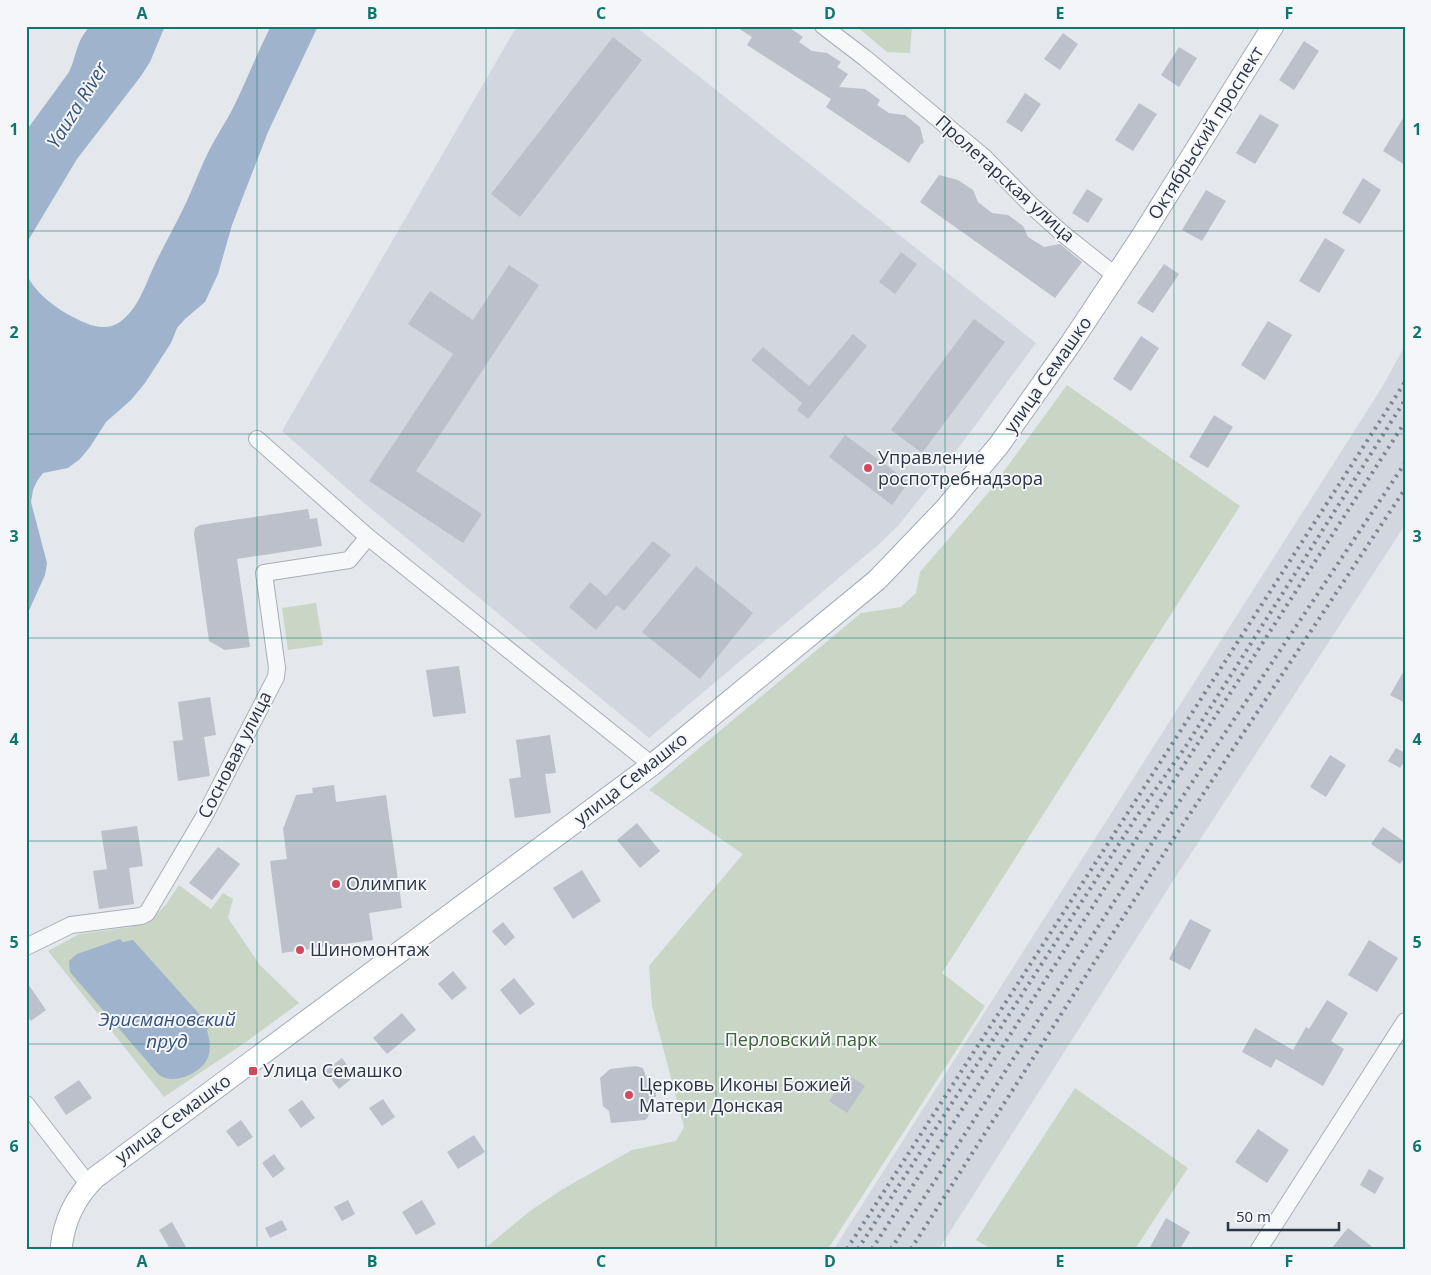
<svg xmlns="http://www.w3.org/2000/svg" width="1431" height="1275" font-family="'Open Sans',sans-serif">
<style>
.built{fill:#d2d6de}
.green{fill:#c9d6c5}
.water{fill:#9fb4cc}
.building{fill:#bbc0ca}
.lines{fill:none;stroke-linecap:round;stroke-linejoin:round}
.minor-casing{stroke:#a9aeb7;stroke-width:18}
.major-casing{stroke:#a3abb8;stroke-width:23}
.minor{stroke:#f7f8fa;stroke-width:16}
.major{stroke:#fff;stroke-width:21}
.rail{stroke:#7d8696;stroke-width:4;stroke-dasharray:2.5 5;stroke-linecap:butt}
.grid{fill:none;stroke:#0f766e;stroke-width:1;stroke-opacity:0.55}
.poi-dot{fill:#d1495b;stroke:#f4f6f9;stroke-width:2}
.labels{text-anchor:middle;stroke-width:4;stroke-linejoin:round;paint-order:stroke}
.street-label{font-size:18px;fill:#2b3445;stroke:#f4f6f9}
.poi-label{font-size:18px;fill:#2b3445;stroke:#f4f6f9;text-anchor:start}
.park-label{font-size:18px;fill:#3f6138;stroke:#f4f6f9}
.water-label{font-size:19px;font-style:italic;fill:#34527a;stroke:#f4f6f9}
.neatline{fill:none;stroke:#0f766e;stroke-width:2}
.grid-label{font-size:16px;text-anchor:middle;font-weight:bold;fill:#0f766e}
</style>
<rect width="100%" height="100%" fill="#e4e7ec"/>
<g class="built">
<path d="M517 26H635L1036 343 934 481 897 527 878 545 649 738 358 498 282 431Z"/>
<path d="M1405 346V525L1171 884 939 1249H834L1381 389Z"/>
</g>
<g class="green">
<path d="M856 26H912L910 53 887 52Z"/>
<path d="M1067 385 1240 506 942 973 985 1006 828 1249H484L530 1211 563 1189 632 1150 676 1141 684 1127 652 1006 649 966 743 854 649 790 861 613 901 607 916 593 920 572 988 493Z"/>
<path d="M316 603 323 645 288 650 282 608Z"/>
<path d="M179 885 211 909 223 893 233 899 228 918 260 965 299 1003 246 1042 164 1097 48 951 79 934 130 927 153 918 167 903Z"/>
<path d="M1075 1088 1188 1168 1135 1249H991L976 1240Z"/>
</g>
<g class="water">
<path d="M91 26H165L150 62 141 76 77 159 26 244V131L69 72C77 56 76 39 91 26Z"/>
<path d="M271 26H318L268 132 232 225 218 274 205 302 185 319 177 328 171 343 145 383 131 400 106 422 90 447 80 459 68 468 43 473 37 481 33 490 31 502 47 563 45 575 26 617V272C32 290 54 307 71 316 86 324 104 333 120 322 139 308 145 285 155 264 164 245 175 226 184 207 194 187 201 165 212 145 220 130 229 117 236 102 248 77 258 51 271 26Z"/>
<path d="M120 939 123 942 133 940 210 1026 207 1030C209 1038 211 1046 209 1054 205 1072 175 1086 159 1075L70 972 69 961 77 954Z"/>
</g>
<g class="building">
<path d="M735 26H787L803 37 799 42 812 51 827 53 841 62 837 67 848 74 839 87 865 89 880 100 877 105 889 113 905 115 920 127 924 143 921 144 909 163 826 107 831 99 747 45 752 37Z"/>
<path d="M1063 33 1078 44 1060 70 1044 59Z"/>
<path d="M613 37 642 60 520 217 491 194Z"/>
<path d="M1304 41 1319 51 1294 90 1279 80Z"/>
<path d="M1179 47 1197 58 1179 87 1161 75Z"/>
<path d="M1025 93 1041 104 1022 132 1006 122Z"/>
<path d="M1139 103 1157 114 1133 151 1115 140Z"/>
<path d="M1260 114 1279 125 1255 164 1236 153Z"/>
<path d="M1405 115V165L1383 151Z"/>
<path d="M939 175 958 180 973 190 978 202 992 213 1008 215 1023 226 1028 237 1044 247 1060 244 1082 262 1055 298 920 202Z"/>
<path d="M1363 178 1381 190 1360 224 1342 213Z"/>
<path d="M1087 189 1103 199 1088 223 1072 213Z"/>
<path d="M1206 190 1226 201 1202 241 1182 230Z"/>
<path d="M1325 238 1345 250 1319 293 1299 281Z"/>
<path d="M901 252 917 264 895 294 879 282Z"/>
<path d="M1164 264 1179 274 1153 313 1137 303Z"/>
<path d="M509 265 539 285 416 471 482 514 463 543 369 481 453 354 408 324 430 291 473 320Z"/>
<path d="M974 319 1005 342 922 453 891 430Z"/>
<path d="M1268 321 1292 335 1265 380 1241 365Z"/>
<path d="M853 334 867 346 808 419 797 410 802 403 751 360 763 347 809 386Z"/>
<path d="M1141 336 1159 348 1131 391 1113 379Z"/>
<path d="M1214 415 1233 427 1208 468 1189 457Z"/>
<path d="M845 435 909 482 892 505 829 457Z"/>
<path d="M308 509 310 519 317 518 322 546 237 559 250 647 225 650 209 641 194 534 195 528 200 525Z"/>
<path d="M653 541 671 555 624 611 617 605 596 630 569 607 590 582 606 596Z"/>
<path d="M696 566 753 613 700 679 642 632Z"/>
<path d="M459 666 466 713 433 717 426 670Z"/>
<path d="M1405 669V703L1390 695Z"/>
<path d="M210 697 216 735 204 737 210 776 178 781 173 741 183 740 178 702Z"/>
<path d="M550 735 556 773 545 774 551 813 515 818 509 779 521 777 516 740Z"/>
<path d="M1396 748 1405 753V760L1400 768 1388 761Z"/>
<path d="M1330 755 1346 765 1326 797 1310 787Z"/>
<path d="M334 785 336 802 386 795 402 908 369 913 373 940 282 953 270 861 287 859 283 829 296 795 313 793 312 788Z"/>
<path d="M637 823 660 851 640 868 617 840Z"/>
<path d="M137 826 143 866 129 868 134 904 99 909 93 871 107 869 101 831Z"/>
<path d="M1383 827 1405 842V857L1400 864 1371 844Z"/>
<path d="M218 847 240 864 212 900 189 883Z"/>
<path d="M582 870 601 901 573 919 553 888Z"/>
<path d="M1190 919 1211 930 1190 970 1169 959Z"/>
<path d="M503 922 515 937 505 946 492 931Z"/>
<path d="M1369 940 1398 958 1377 992 1348 975Z"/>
<path d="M453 971 467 988 452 1000 438 984Z"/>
<path d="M514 978 535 1004 520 1015 500 990Z"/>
<path d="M26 981 46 1010 31 1021 26 1014Z"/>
<path d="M1327 1000 1348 1013 1331 1041 1344 1049 1323 1086 1276 1059 1271 1068 1242 1052 1255 1028 1293 1050 1306 1027 1309 1029Z"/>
<path d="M402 1013 416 1030 387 1054 373 1038Z"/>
<path d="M342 1058 355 1076 339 1089 325 1071Z"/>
<path d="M636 1066 643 1068 647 1080H649L650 1084 654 1086 656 1090V1096L651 1105 648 1117 645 1120 611 1123 609 1111 603 1106 600 1078 610 1069Z"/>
<path d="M847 1074 865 1086 847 1113 829 1101Z"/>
<path d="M79 1080 92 1098 66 1115 54 1097Z"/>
<path d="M383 1099 395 1117 382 1126 369 1108Z"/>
<path d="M302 1100 315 1118 301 1128 288 1110Z"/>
<path d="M241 1120 253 1137 238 1147 226 1131Z"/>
<path d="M1258 1129 1289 1150 1267 1183 1235 1162Z"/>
<path d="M474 1135 485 1152 458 1169 447 1152Z"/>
<path d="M274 1154 285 1169 273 1178 262 1163Z"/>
<path d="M1369 1169 1384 1178 1375 1194 1360 1185Z"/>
<path d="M348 1200 355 1214 342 1221 334 1207Z"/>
<path d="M422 1200 436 1224 416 1235 402 1212Z"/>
<path d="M1166 1218 1190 1232 1180 1249H1149Z"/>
<path d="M282 1220 287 1230 270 1238 265 1228Z"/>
<path d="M172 1222 187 1249H170L159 1230Z"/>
<path d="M1348 1228 1375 1249H1331Z"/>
</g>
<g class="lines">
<defs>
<g id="minor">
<path d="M823 26 865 58 985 158 1032 206 1062 233 1116 276"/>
<path d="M257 439 368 537 652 765"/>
<path d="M26 947 71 925 141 916 147 913 205 815 276 677 277 668 264 573 349 560 368 537"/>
<path d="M26 1104 88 1184"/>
<path d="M1259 1249 1405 1021"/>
</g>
<path id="major" d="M61 1249C64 1220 76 1196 96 1177L652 765 877 580 945 509 999 445 1071 343 1140 239 1273 26"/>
</defs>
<use href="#minor" class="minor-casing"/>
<use href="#major" class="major-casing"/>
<use href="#minor" class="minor"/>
<use href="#major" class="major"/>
<g class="rail">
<path d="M847 1249 1405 382"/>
<path d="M858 1249 1137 816 1186 746 1405 400"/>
<path d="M872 1249 1405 422"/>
<path d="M891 1249 1159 832 1405 463"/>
<path d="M911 1249 1172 841 1405 489"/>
</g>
</g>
<path class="grid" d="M257 26V1249M486 26V1249M716 26V1249M945 26V1249M1174 26V1249M26 231H1405M26 434H1405M26 638H1405M26 841H1405M26 1044H1405"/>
<g class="poi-dot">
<circle cx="868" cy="468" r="5"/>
<circle cx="336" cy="884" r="5"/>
<circle cx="300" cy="950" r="5"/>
<rect x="248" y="1066" width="10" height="10" rx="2.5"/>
<circle cx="629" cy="1095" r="5"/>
</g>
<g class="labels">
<g class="street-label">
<text transform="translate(1206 133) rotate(-58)" y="6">Октябрьский проспект</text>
<text transform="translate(1005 179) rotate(42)" y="6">Пролетарская улица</text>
<text transform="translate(1048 375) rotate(-55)" y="6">улица Семашко</text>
<text transform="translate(235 755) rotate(-63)" y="6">Сосновая улица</text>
<text transform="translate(631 779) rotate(-38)" y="6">улица Семашко</text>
<text transform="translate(173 1119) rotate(-36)" y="6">улица Семашко</text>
</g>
<g class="poi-label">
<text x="878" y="464">Управление<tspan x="878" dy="21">роспотребнадзора</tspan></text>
<text x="346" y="890">Олимпик</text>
<text x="310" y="956">Шиномонтаж</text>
<text x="263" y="1077">Улица Семашко</text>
<text x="639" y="1091">Церковь Иконы Божией<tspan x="639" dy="21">Матери Донская</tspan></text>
</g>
<g class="park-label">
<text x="801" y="1046">Перловский парк</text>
</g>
<g class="water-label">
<text transform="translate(77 105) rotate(-58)" y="7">Yauza River</text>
<text x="167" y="1026">Эрисмановский<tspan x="167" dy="22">пруд</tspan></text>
</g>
</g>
<rect width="1431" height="1275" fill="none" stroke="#f4f6f9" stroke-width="55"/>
<path d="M1228 1222v8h111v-8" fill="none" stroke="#2b3445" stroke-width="2.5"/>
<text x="1236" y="1222" font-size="15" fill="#2b3445" stroke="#f4f6f9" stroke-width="4" paint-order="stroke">50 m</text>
<rect x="28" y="28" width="1376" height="1220" class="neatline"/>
<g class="grid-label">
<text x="142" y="19">A</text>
<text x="372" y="19">B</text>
<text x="601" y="19">C</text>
<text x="830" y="19">D</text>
<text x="1060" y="19">E</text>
<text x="1289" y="19">F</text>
<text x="14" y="135">1</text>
<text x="1417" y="135">1</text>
<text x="14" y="338">2</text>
<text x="1417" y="338">2</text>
<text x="14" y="542">3</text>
<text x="1417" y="542">3</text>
<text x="14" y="745">4</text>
<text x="1417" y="745">4</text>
<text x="14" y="948">5</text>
<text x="1417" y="948">5</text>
<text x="14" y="1152">6</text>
<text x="1417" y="1152">6</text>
<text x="142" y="1267">A</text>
<text x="372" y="1267">B</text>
<text x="601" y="1267">C</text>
<text x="830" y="1267">D</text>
<text x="1060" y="1267">E</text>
<text x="1289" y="1267">F</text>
</g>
</svg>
